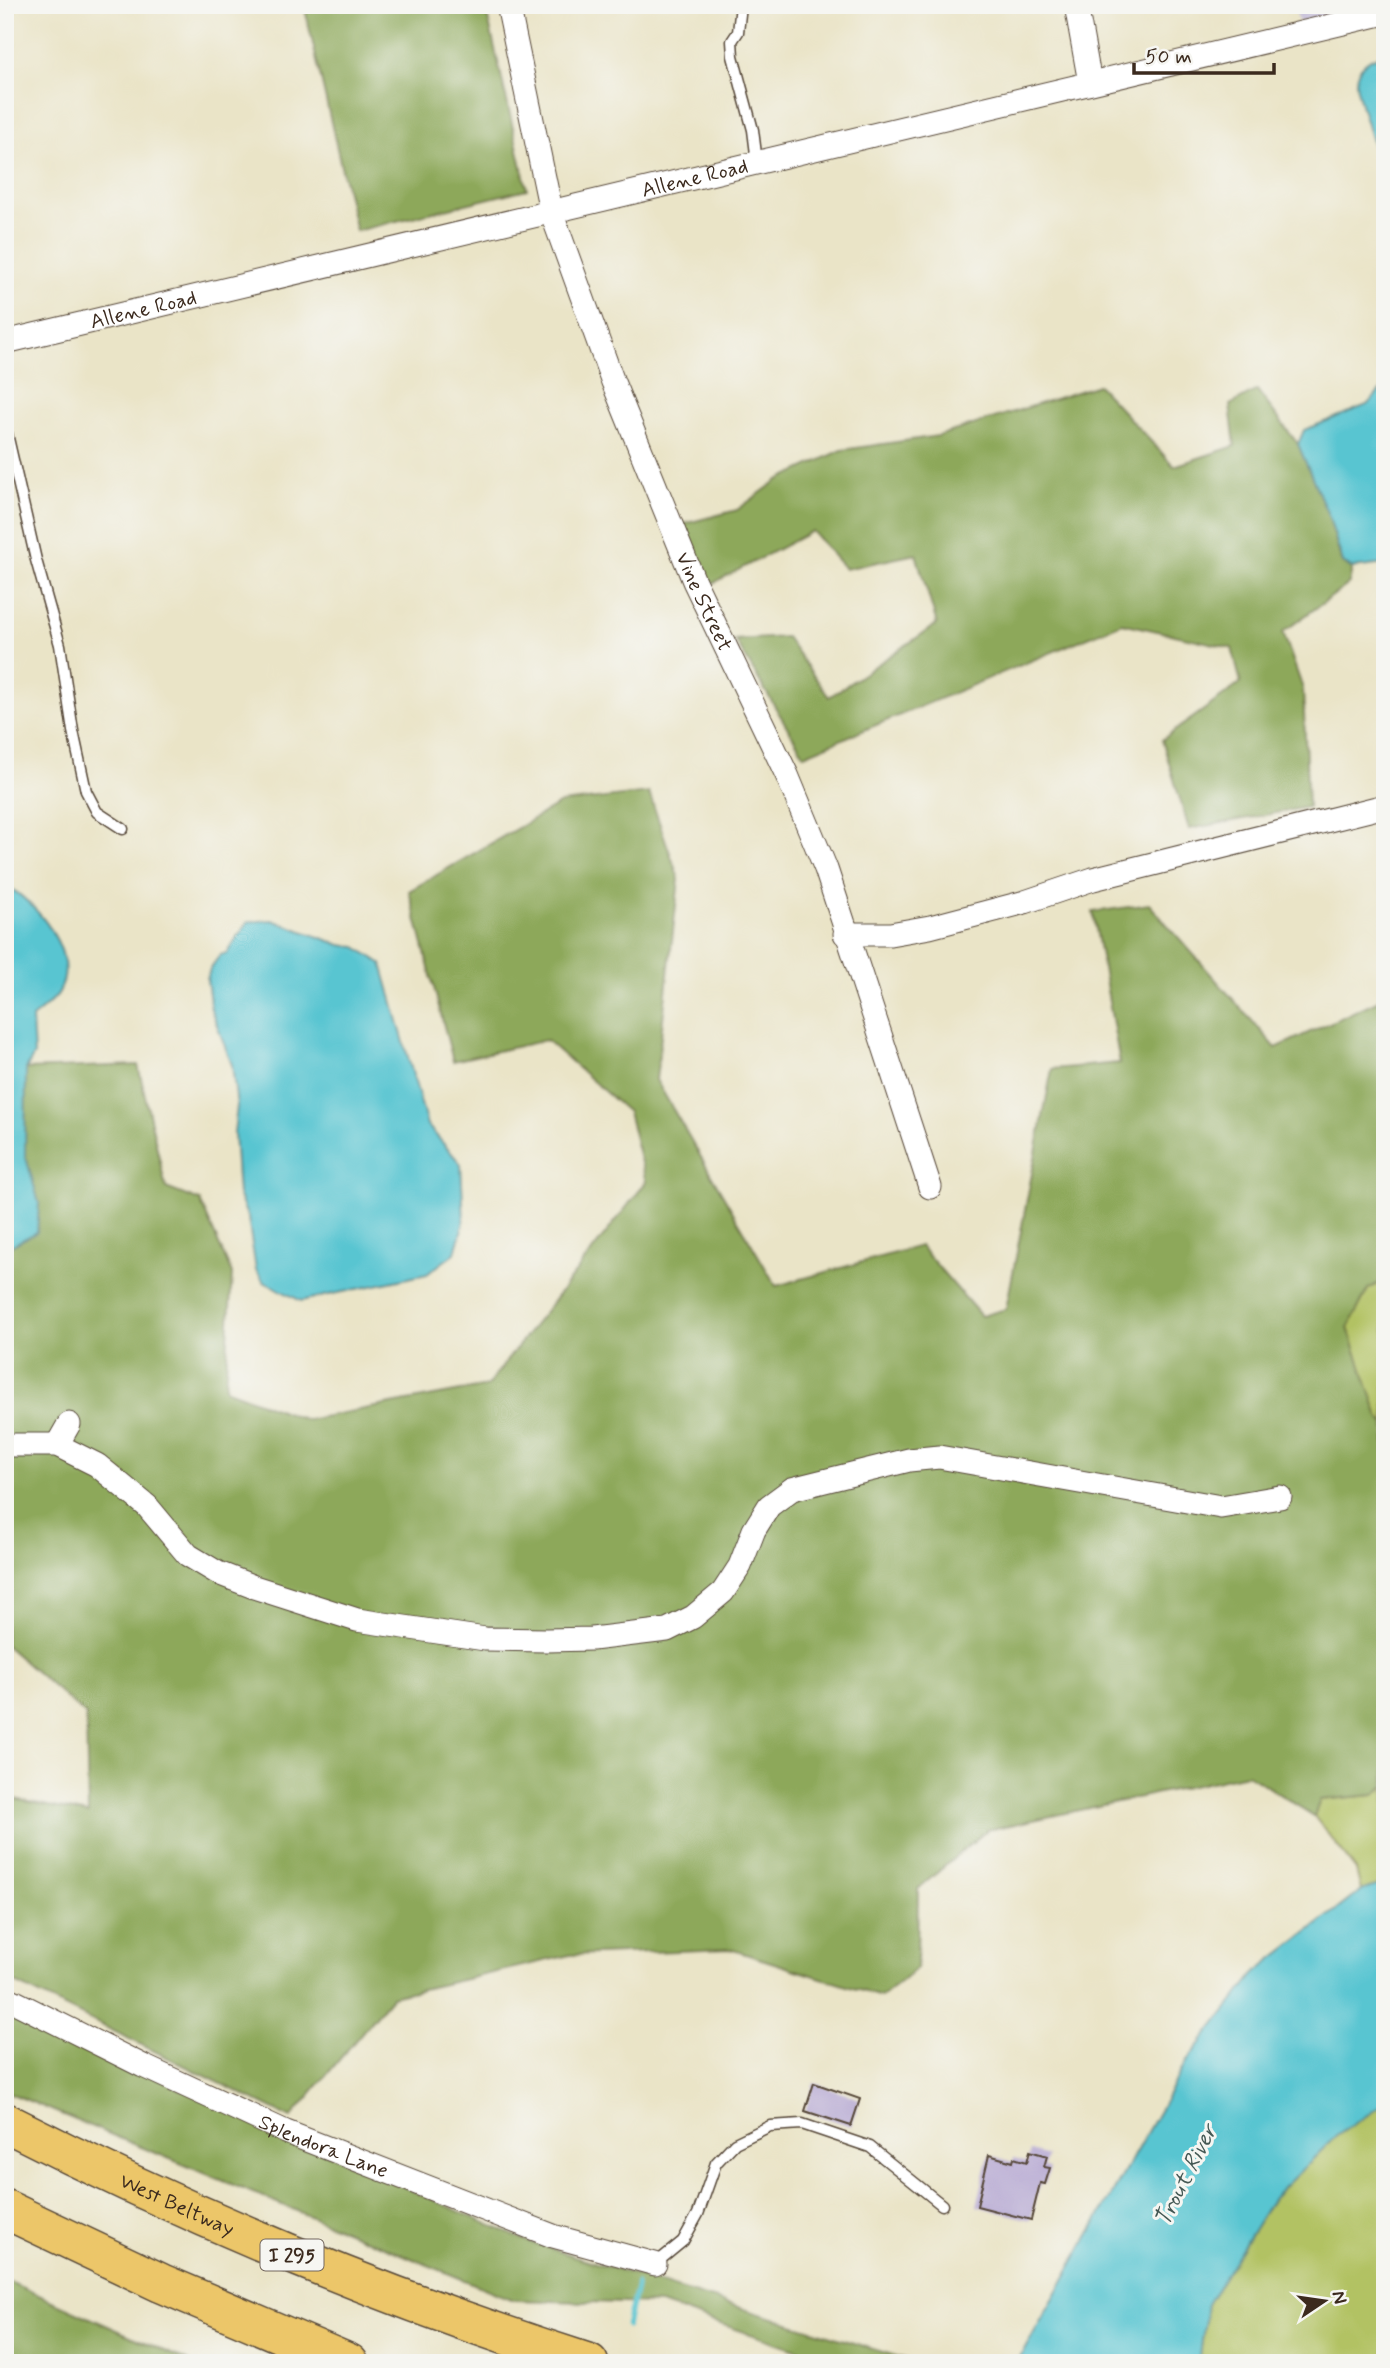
<svg xmlns="http://www.w3.org/2000/svg" width="1390" height="2368" font-family="Mynerve,sans-serif">
<style>
.industrial{fill:#c7c0d9}
.green{fill:#b2c264;stroke:#767641;stroke-width:2}
.forest{fill:#8da85a;stroke:#64693c;stroke-width:2}
.water{fill:#58c5d1;stroke:#4a7878;stroke-width:2}
.lines{fill:none;stroke-linecap:round;stroke-linejoin:round}
.stream{stroke:#58c5d1;stroke-width:5}
.building{fill:#b4a6d1}
.lane-casing{stroke:#554637;stroke-width:13}
.street-casing{stroke:#554637;stroke-width:25}
.highway-casing{stroke:#554637;stroke-width:41}
.lane{stroke:#fff;stroke-width:10}
.street{stroke:#fff;stroke-width:23}
.highway{stroke:#ecc669;stroke-width:38}
.labels{text-anchor:middle;stroke-width:6;stroke-linejoin:round;paint-order:stroke}
.shield{fill:#f6f6f2;stroke:#73675e;stroke-width:2}
.shield-label{font-size:19px;font-weight:bold;fill:#3b2a1e}
.street-label{font-size:21px;fill:#3b2a1e;stroke:#f6f6f2}
.water-label{font-size:23px;font-style:italic;fill:#445854;stroke:#f6f6f2}
</style>
<rect width="100%" height="100%" fill="#f6f6f2"/>
<filter id="ink" filterUnits="userSpaceOnUse"><feTurbulence type="fractalNoise" baseFrequency=".0143" numOctaves="2"/><feDisplacementMap in="SourceGraphic" scale="14" xChannelSelector="R" yChannelSelector="G"/><feConvolveMatrix kernelMatrix="1 2 1 2 8 2 1 2 1" color-interpolation-filters="sRGB"/></filter>
<filter id="wash" filterUnits="userSpaceOnUse"><feTurbulence type="fractalNoise" baseFrequency=".00686" numOctaves="4" result="noise"/><feDisplacementMap in="SourceGraphic" scale="28" xChannelSelector="R" yChannelSelector="G"/><feGaussianBlur stdDeviation="1.57" result="paint"/><feColorMatrix in="noise" values="0 0 0 0 0 0 0 0 0 0 0 0 0 0 0 0 0 1.4 0 .05"/><feComposite in="paint" operator="in"/></filter>
<g filter="url(#wash)">
<rect width="100%" height="100%" fill="#eae4c7"/>
<path class="industrial" d="M1294 5H1374L1299 23Z"/>
<g class="green">
<path d="M1385 1280V1424L1379 1417 1348 1328 1368 1289Z"/>
<path d="M1385 1786V1883L1361 1891 1356 1870 1314 1816 1320 1800 1374 1795Z"/>
<path d="M1385 2103V2363H1199L1207 2304 1273 2198 1335 2137Z"/>
</g>
<g class="forest">
<path d="M304 5H485L527 189 356 231Z"/>
<path d="M1098 385 1174 466 1235 446 1230 405 1257 390 1298 444 1329 517 1342 563 1352 568 1349 584 1283 632 1303 689 1308 807 1189 829 1162 740 1241 683 1232 648 1122 623 804 755 735 640 786 637 829 697 937 624 916 554 845 569 812 531 712 584 680 525 737 510 778 480 842 450 938 436Z"/>
<path d="M649 793 679 879 656 1080 776 1286 920 1246 981 1316 1006 1309 1052 1069 1120 1063 1093 912 1149 904 1276 1048 1385 997V1280L1368 1289 1348 1328 1379 1417 1385 1424V1786L1374 1795 1320 1800 1314 1816 1247 1774 987 1830 918 1889 917 1968 881 1997 730 1949 570 1955 392 1996 291 2118 5 1978V1797L88 1814 86 1715 5 1645V1249L37 1232 39 1203 25 1154 26 1069 138 1065 166 1188 200 1201 232 1274 225 1389 306 1420 487 1386 646 1182 628 1112 546 1040 453 1061 409 891 561 803Z"/>
<path d="M5 2012 529 2242 918 2363H838L660 2304 513 2300 5 2091Z"/>
<path d="M5 2280 191 2363H5Z"/>
</g>
<g class="water">
<path d="M1385 54V177C1380 171 1356 90 1356 82 1356 65 1371 57 1385 54Z"/>
<path d="M1385 386V564L1352 568 1343 563 1329 517 1298 444 1304 430 1367 405Z"/>
<path d="M5 885C36 902 80 954 59 992 54 1001 40 1011 32 1018L34 1055 26 1069 25 1154 39 1203 37 1232 5 1249Z"/>
<path d="M272 920 341 945 356 947 382 964 427 1125 461 1164 464 1221 455 1253 427 1274 301 1301 264 1282 256 1270 248 1218 238 1194 234 1133 237 1106 232 1065 211 1009 207 980 210 969 220 955 227 953 248 922Z"/>
<path d="M1385 1883V2103L1335 2137 1273 2198 1207 2304 1199 2363H1017L1187 2061 1257 1971 1361 1891Z"/>
</g>
<g class="lines">
<path class="stream" d="M627 2326 637 2284"/>
</g>
<g id="blocks">
<g class="building">
<path d="M814 2083 860 2099 851 2126 805 2111Z"/>
<path d="M1030 2151 1047 2156 1044 2167 1050 2168 1045 2184 1040 2183 1031 2220 977 2206 989 2155 1013 2162 1014 2158 1027 2162Z"/>
</g>
</g>
</g>
<g filter="url(#ink)">
<use href="#blocks" fill-opacity="0" stroke="#554637" stroke-width="2"/>
<g class="lines">
<defs>
<g id="lane">
<path d="M741 5 738 32 732 41 733 56 753 130 757 162"/>
<path d="M5 425 36 560 60 645 73 731 86 791 97 812 123 829"/>
<path d="M655 2264 683 2241 698 2214 716 2163 735 2143 770 2126 802 2124 870 2147 942 2205"/>
</g>
<g id="street">
<path id="s1" d="M508 5 551 211 613 382 694 581 787 775 826 869 930 1187"/>
<path d="M1076 5 1090 83"/>
<path id="s2" d="M5 342 1385 13"/>
<path d="M845 934H890L930 927 1025 902 1093 879 1385 806"/>
<path d="M5 1445H57L97 1465 147 1506 188 1555 218 1573 254 1587 357 1620 485 1639 546 1640 592 1639 667 1630 693 1617 723 1592 740 1566 754 1530 769 1506 792 1489 909 1460 939 1457 1221 1507 1280 1497"/>
<path d="M57 1445 69 1424"/>
<path id="s3" d="M5 1997 143 2066 286 2132 553 2236 655 2264"/>
</g>
<g id="highway">
<path id="s4" d="M5 2122C193 2218 388 2299 589 2363"/>
<path d="M5 2209 161 2283 349 2363"/>
</g>
</defs>
<use href="#lane" class="lane-casing"/>
<use href="#street" class="street-casing"/>
<use href="#highway" class="highway-casing"/>
<use href="#lane" class="lane"/>
<use href="#street" class="street"/>
<use href="#highway" class="highway"/>
</g>
</g>
<g class="labels">
<rect class="shield" x="260.5" y="2239.5" width="63" height="31" rx="5"/>
<g class="shield-label">
<text x="292" y="2262">I 295</text>
</g>
<g class="street-label">
<text dy="7" stroke="none"><textPath href="#s2" startOffset="709">Allene Road</textPath></text>
<text dy="7" stroke="none"><textPath href="#s2" startOffset="142">Allene Road</textPath></text>
<text dy="7" stroke="none"><textPath href="#s1" startOffset="630">Vine Street</textPath></text>
<text dy="7" stroke="none"><textPath href="#s3" startOffset="352">Splendora Lane</textPath></text>
<text dy="7" stroke="none"><textPath href="#s4" startOffset="191">West Beltway</textPath></text>
</g>
<g class="water-label">
<text transform="translate(1185 2175) rotate(-63)" y="8">Trout River</text>
</g>
</g>
<rect width="1390" height="2368" fill="none" stroke="#f6f6f2" stroke-width="28"/>
<g transform="translate(1324 2301) rotate(77)" stroke="#f6f6f2" stroke-width="5" paint-order="stroke">
<path d="M0-5L12 26L0 18L-12 26Z" fill="#3b2a1e"/>
<text y="-10" font-size="19" font-weight="bold" text-anchor="middle" fill="#3b2a1e">N</text>
</g>
<path d="M1134 63v10h140v-10" fill="none" stroke="#3b2a1e" stroke-width="3.5"/>
<text x="1145" y="63" font-size="21" fill="#3b2a1e" stroke="#f6f6f2" stroke-width="5" paint-order="stroke">50 m</text>
</svg>
